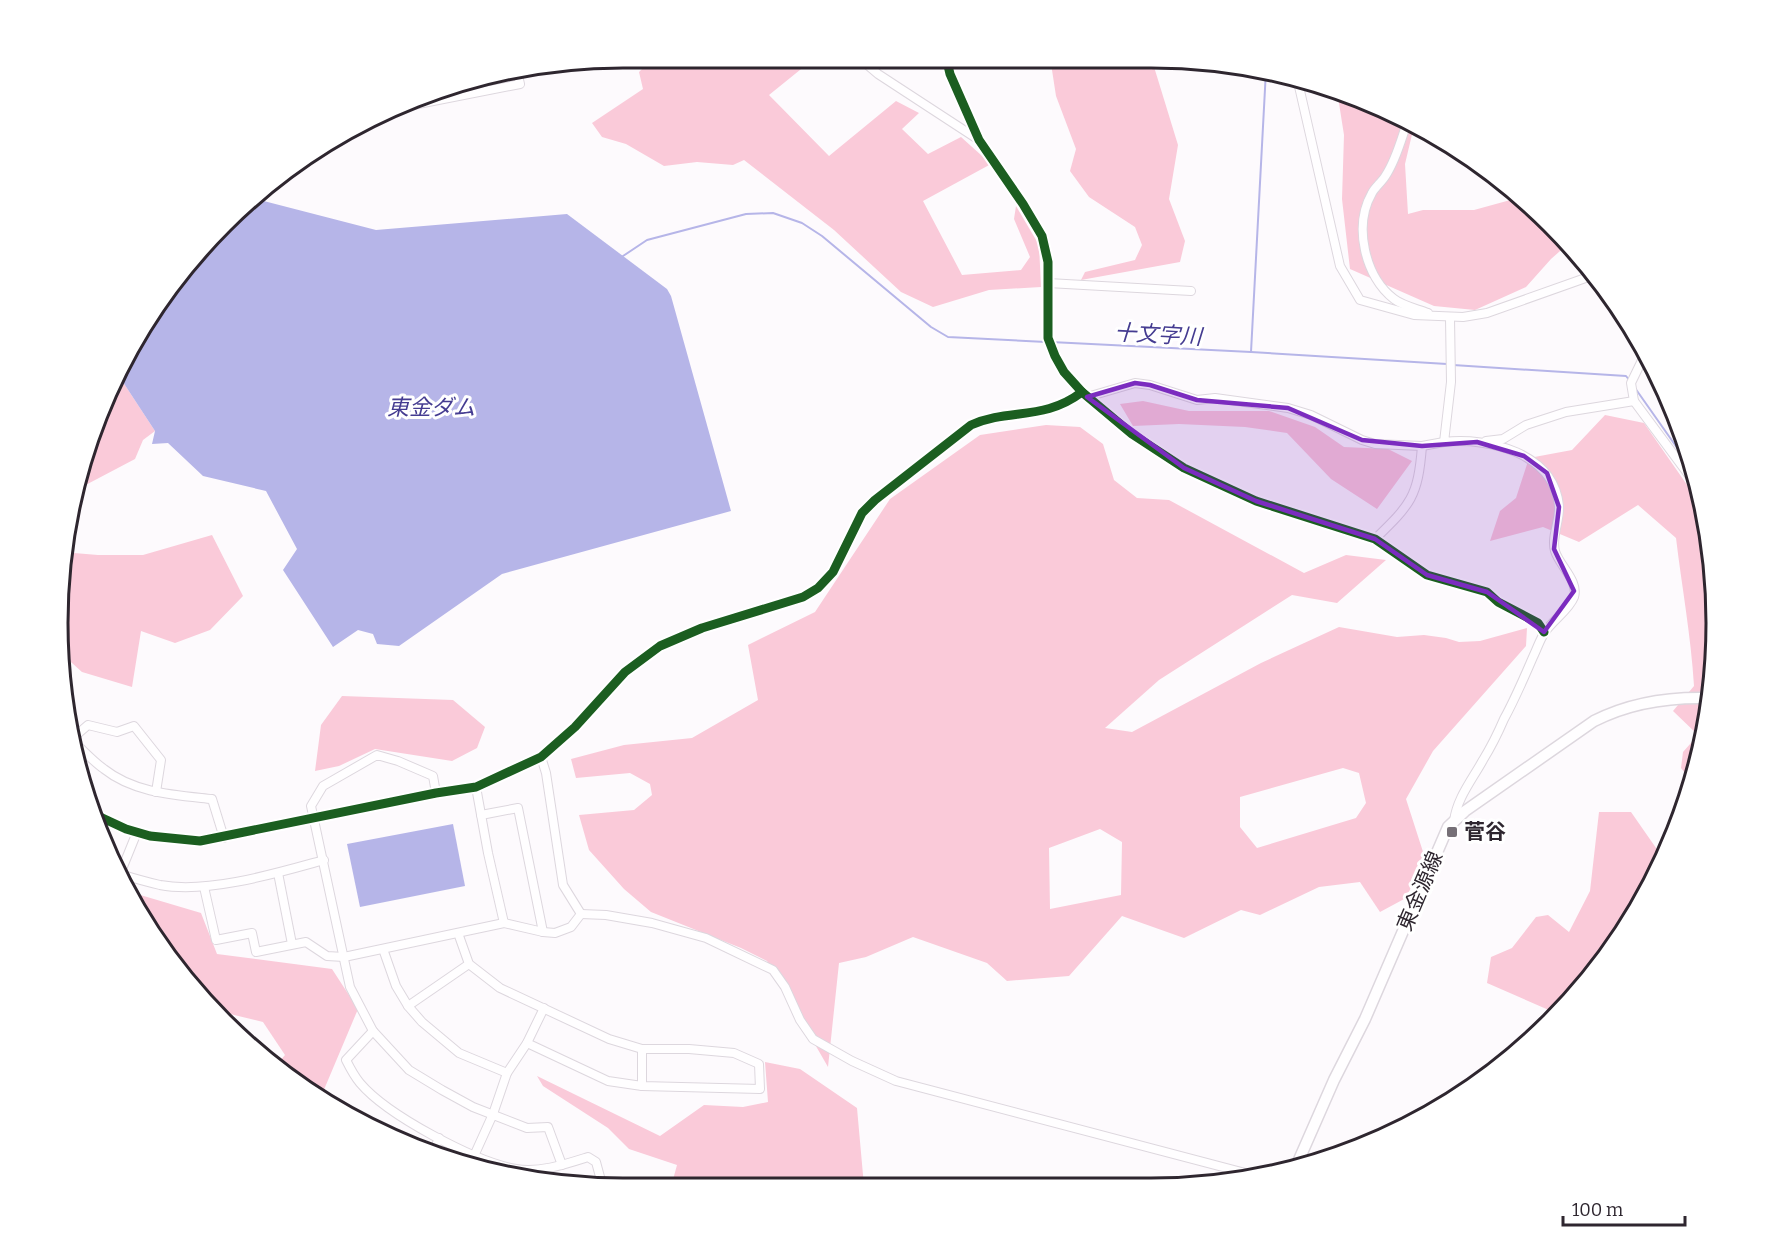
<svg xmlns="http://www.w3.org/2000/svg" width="1773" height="1246" font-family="Bitter,'Noto Sans JP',serif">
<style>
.forest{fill:#facad9;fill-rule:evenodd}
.water{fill:#b6b5e8}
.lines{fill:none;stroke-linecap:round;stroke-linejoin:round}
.stream{stroke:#b6b5e8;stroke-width:2}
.minor-casing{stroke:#ddd7de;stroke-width:10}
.major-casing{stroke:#ddd7de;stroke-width:13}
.minor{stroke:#fffeff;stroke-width:8}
.major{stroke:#fffeff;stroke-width:10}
.cycleway-casing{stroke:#fff;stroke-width:13}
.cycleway{stroke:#1b5e20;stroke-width:9}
.marked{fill:#7b2cbf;fill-opacity:0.2;stroke:#7b2cbf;stroke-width:4.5;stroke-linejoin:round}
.poi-dot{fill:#767077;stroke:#fff;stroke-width:2}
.labels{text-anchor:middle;stroke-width:6;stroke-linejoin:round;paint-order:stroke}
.poi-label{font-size:21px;font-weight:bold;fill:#2e262f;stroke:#fff;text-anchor:start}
.street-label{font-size:21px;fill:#2e262f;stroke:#fff}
.water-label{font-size:22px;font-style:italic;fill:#453c91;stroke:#fff}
.rim{fill:none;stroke:#2e262f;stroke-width:3}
</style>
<rect width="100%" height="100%" fill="#fdfafd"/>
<g class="forest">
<path d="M654 57H816L769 95 829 156 896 101 919 113 902 129 928 154 961 137 991 164 923 201 962 275 1021 270 1030 257 1014 219 1016 206 1039 245 1041 287 989 290 933 307 901 292 834 230 744 160 733 165 697 162 664 166 626 144 602 137 592 123 643 89 639 72Z"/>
<path d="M1050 57H1151L1178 145 1169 199 1185 241 1180 262 1081 280 1085 272 1135 260 1142 245 1135 227 1089 197 1070 171 1076 149 1056 96Z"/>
<path d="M1338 97 1414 126 1405 164 1408 214 1423 210H1474L1514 199 1568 244 1551 259 1526 287 1475 310 1434 306 1350 269 1342 199 1344 135Z"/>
<path d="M119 376 155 431 143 440 135 459 78 489 100 406Z"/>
<path d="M1143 401 1189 411H1269L1315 427 1344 447 1388 449 1412 461 1377 509 1331 479 1287 433 1245 427 1179 424 1133 426 1120 404Z"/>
<path d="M1605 415 1644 423 1701 505 1711 549 1715 660 1697 769 1694 777 1689 778 1681 768 1683 752 1698 735 1673 711 1694 686C1691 636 1682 588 1676 538L1638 505 1579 542 1543 527 1490 541 1500 511 1516 498 1529 458 1572 450Z"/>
<path d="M1046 425 1080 427 1103 444 1114 480 1137 498 1169 500 1304 573 1346 555 1386 560 1337 603 1292 595 1159 680 1105 728 1132 732 1261 663 1339 627 1397 637 1424 635 1446 638 1459 642 1480 641 1527 628 1526 646 1433 751 1406 799 1425 858 1406 898 1380 912 1360 882 1319 887 1260 915 1241 910 1184 938 1122 916 1069 976 1007 981 987 963 913 937 866 957 839 963 828 1067 767 961 741 948 651 912 624 889 589 850 579 815 634 810 652 795 650 784 630 773 576 778 571 759 624 745 692 738 758 700 748 645 815 612 890 499 980 435ZM1343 768 1359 773 1366 803 1356 818 1257 848 1240 827V797ZM1100 829 1122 842 1121 895 1050 909 1049 848Z"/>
<path d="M212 535 243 596 210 630 175 643 141 631 132 687 82 672 62 654V552L98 555H143Z"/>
<path d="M342 696 453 700 485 727 477 748 452 761 375 749 339 766 315 771 321 725Z"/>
<path d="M1599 812H1631L1663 858 1658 873 1599 967 1553 1017 1551 1011 1487 983 1491 957 1512 948 1536 917 1548 915 1569 932 1590 891Z"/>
<path d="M137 894 201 913 217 954 332 969 358 1009 323 1092 330 1104 274 1068 285 1055 263 1022 226 1013 200 999 137 906Z"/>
<path d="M765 1062 800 1069 857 1108 864 1186 671 1187 677 1165 629 1149 608 1128 543 1086 537 1076 660 1136 704 1105 743 1107 768 1102Z"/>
</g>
<g class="water">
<path d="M256 199 376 230 567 214 667 289 671 296 731 511 502 574 399 646 377 644 373 634 358 630 333 647 283 570 297 549 266 491 203 476 168 443 152 444 155 431 119 376 197 250Z"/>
<path d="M453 824 465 886 360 907 347 844Z"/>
</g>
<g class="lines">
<g class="stream">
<path d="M623 256 647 240 746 214 773 213 802 223 822 236 931 327 948 337 1046 342"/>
<path d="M1051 342 1251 352 1447 364"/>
<path d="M1251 352 1266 70"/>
<path d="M1453 365 1626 376 1630 381"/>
<path d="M1635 388 1692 469"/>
</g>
<defs>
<g id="minor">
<path d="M858 57 878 74 979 140"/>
<path d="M946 57 950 74 979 140 1023 204 1042 236 1048 262V338L1055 356 1064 372 1082 392 1132 434 1184 468 1256 501 1375 539 1427 575 1487 592 1498 602 1538 623 1544 632"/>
<path d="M1298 82 1340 266 1360 300 1414 315 1463 317 1487 313 1594 275"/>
<path d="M413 105 520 84 517 71"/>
<path d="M1407 123C1401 140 1396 160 1386 175 1382 182 1375 187 1372 193 1353 226 1365 277 1394 299 1403 306 1418 309 1428 313"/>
<path d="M1048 283 1191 291"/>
<path d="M1450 318 1451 382 1444 442C1489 437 1554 453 1559 506 1560 521 1551 537 1555 551 1559 565 1579 581 1574 597 1569 610 1553 620 1545 632 1540 639 1537 649 1533 657 1524 678 1515 699 1504 719 1498 733 1491 747 1483 760 1472 780 1457 798 1454 821"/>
<path d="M1646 352 1631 383 1634 401 1697 486"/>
<path d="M1087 397 1135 383 1150 385 1197 400 1215 398 1288 408 1311 415 1362 440 1375 444 1422 446 1444 442"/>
<path d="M1486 441 1503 439 1526 425 1566 412 1634 401"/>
<path d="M1375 539C1411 504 1418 497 1422 446"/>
<path d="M74 737 88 725 117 732 134 726 161 760 156 792"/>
<path d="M76 744C85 752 94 762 104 769 134 793 175 795 212 799L224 838"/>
<path d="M541 757 546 773 563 885 581 914"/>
<path d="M476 787 488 853 504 923"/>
<path d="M436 793 433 776 398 761 377 755 323 786 311 806 350 987 373 1031 409 1070 442 1090 473 1107 527 1128 548 1127 562 1165"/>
<path d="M481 815 518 808 543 932"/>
<path d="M98 816 126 829 150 836 200 841 436 793 476 787 541 757 575 727 625 672 660 646 702 628 803 597 818 588 833 572 862 513 875 500 971 425C1009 408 1044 421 1082 392"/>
<path d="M137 832 120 874C133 878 147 882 160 885 208 894 277 873 324 860"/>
<path d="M278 873 292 944"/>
<path d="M204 887 216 940 252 933 256 952 306 942 327 956 344 957 504 923 543 932 555 933 571 927 581 914"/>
<path d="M581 914 606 915 652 923 706 938 773 970 785 987 800 1020 813 1039 852 1061 896 1081 1253 1175"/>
<path d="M458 933 469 964 500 988 609 1039 642 1049H689L734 1053 759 1064 760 1089 642 1086 608 1081 527 1043"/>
<path d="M383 949 396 986 408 1006 422 1022 459 1053 507 1073"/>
<path d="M408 1006 469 964"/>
<path d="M373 1031 346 1060C350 1068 355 1077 360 1083 387 1115 475 1162 516 1169 540 1173 566 1164 588 1157L596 1162 603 1188"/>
<path d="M642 1049V1086"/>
<path d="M433 1153 439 1138"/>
<path d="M469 1167 493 1114 507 1073 527 1043 544 1008"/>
</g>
<path id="major" d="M1298 1162 1334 1080 1365 1019 1448 827 1465 811 1594 721C1629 703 1670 697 1708 698"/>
</defs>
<use href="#minor" class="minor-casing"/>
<use href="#major" class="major-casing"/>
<use href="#minor" class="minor"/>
<use href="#major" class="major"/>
<defs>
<g id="cycleway">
<path d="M946 57 950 74 979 140 1023 204 1042 236 1048 262V338L1055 356 1064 372 1082 392 1132 434 1184 468 1256 501 1375 539 1427 575 1487 592 1498 602 1538 623 1544 632"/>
<path d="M98 816 126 829 150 836 200 841 436 793 476 787 541 757 575 727 625 672 660 646 702 628 803 597 818 588 833 572 862 513 875 500 971 425C1009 408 1044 421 1082 392"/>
</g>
</defs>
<use href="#cycleway" class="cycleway-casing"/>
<use href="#cycleway" class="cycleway"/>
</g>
<path class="marked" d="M1135 383 1150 385 1197 400 1288 408 1362 440 1422 446 1477 442 1524 456 1547 473 1559 507 1554 549 1574 591 1544 632 1487 592 1427 575 1375 539 1256 501 1184 468 1087 397Z"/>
<rect class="poi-dot" x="1446" y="826" width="12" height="12" rx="3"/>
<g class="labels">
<g class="poi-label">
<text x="1464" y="839">菅谷</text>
</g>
<g class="street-label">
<text transform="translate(1420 891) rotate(-67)" y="7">東金源線</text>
</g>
<g class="water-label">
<text transform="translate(1158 334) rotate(3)" y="8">十文字川</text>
<text x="431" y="415">東金ダム</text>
</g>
</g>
<path d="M0 0H1773V1246H0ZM623 68H1151A555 555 0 0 1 1706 623V623A555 555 0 0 1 1151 1178H623A555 555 0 0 1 68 623V623A555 555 0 0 1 623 68Z" fill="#fff" fill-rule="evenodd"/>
<path class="rim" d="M623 68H1151A555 555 0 0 1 1706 623V623A555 555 0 0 1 1151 1178H623A555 555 0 0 1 68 623V623A555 555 0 0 1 623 68Z"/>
<path d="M1563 1216v9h122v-9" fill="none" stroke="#2e262f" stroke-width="3"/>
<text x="1572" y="1216" font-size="18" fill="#2e262f" stroke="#ffffff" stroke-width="4.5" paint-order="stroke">100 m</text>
</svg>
